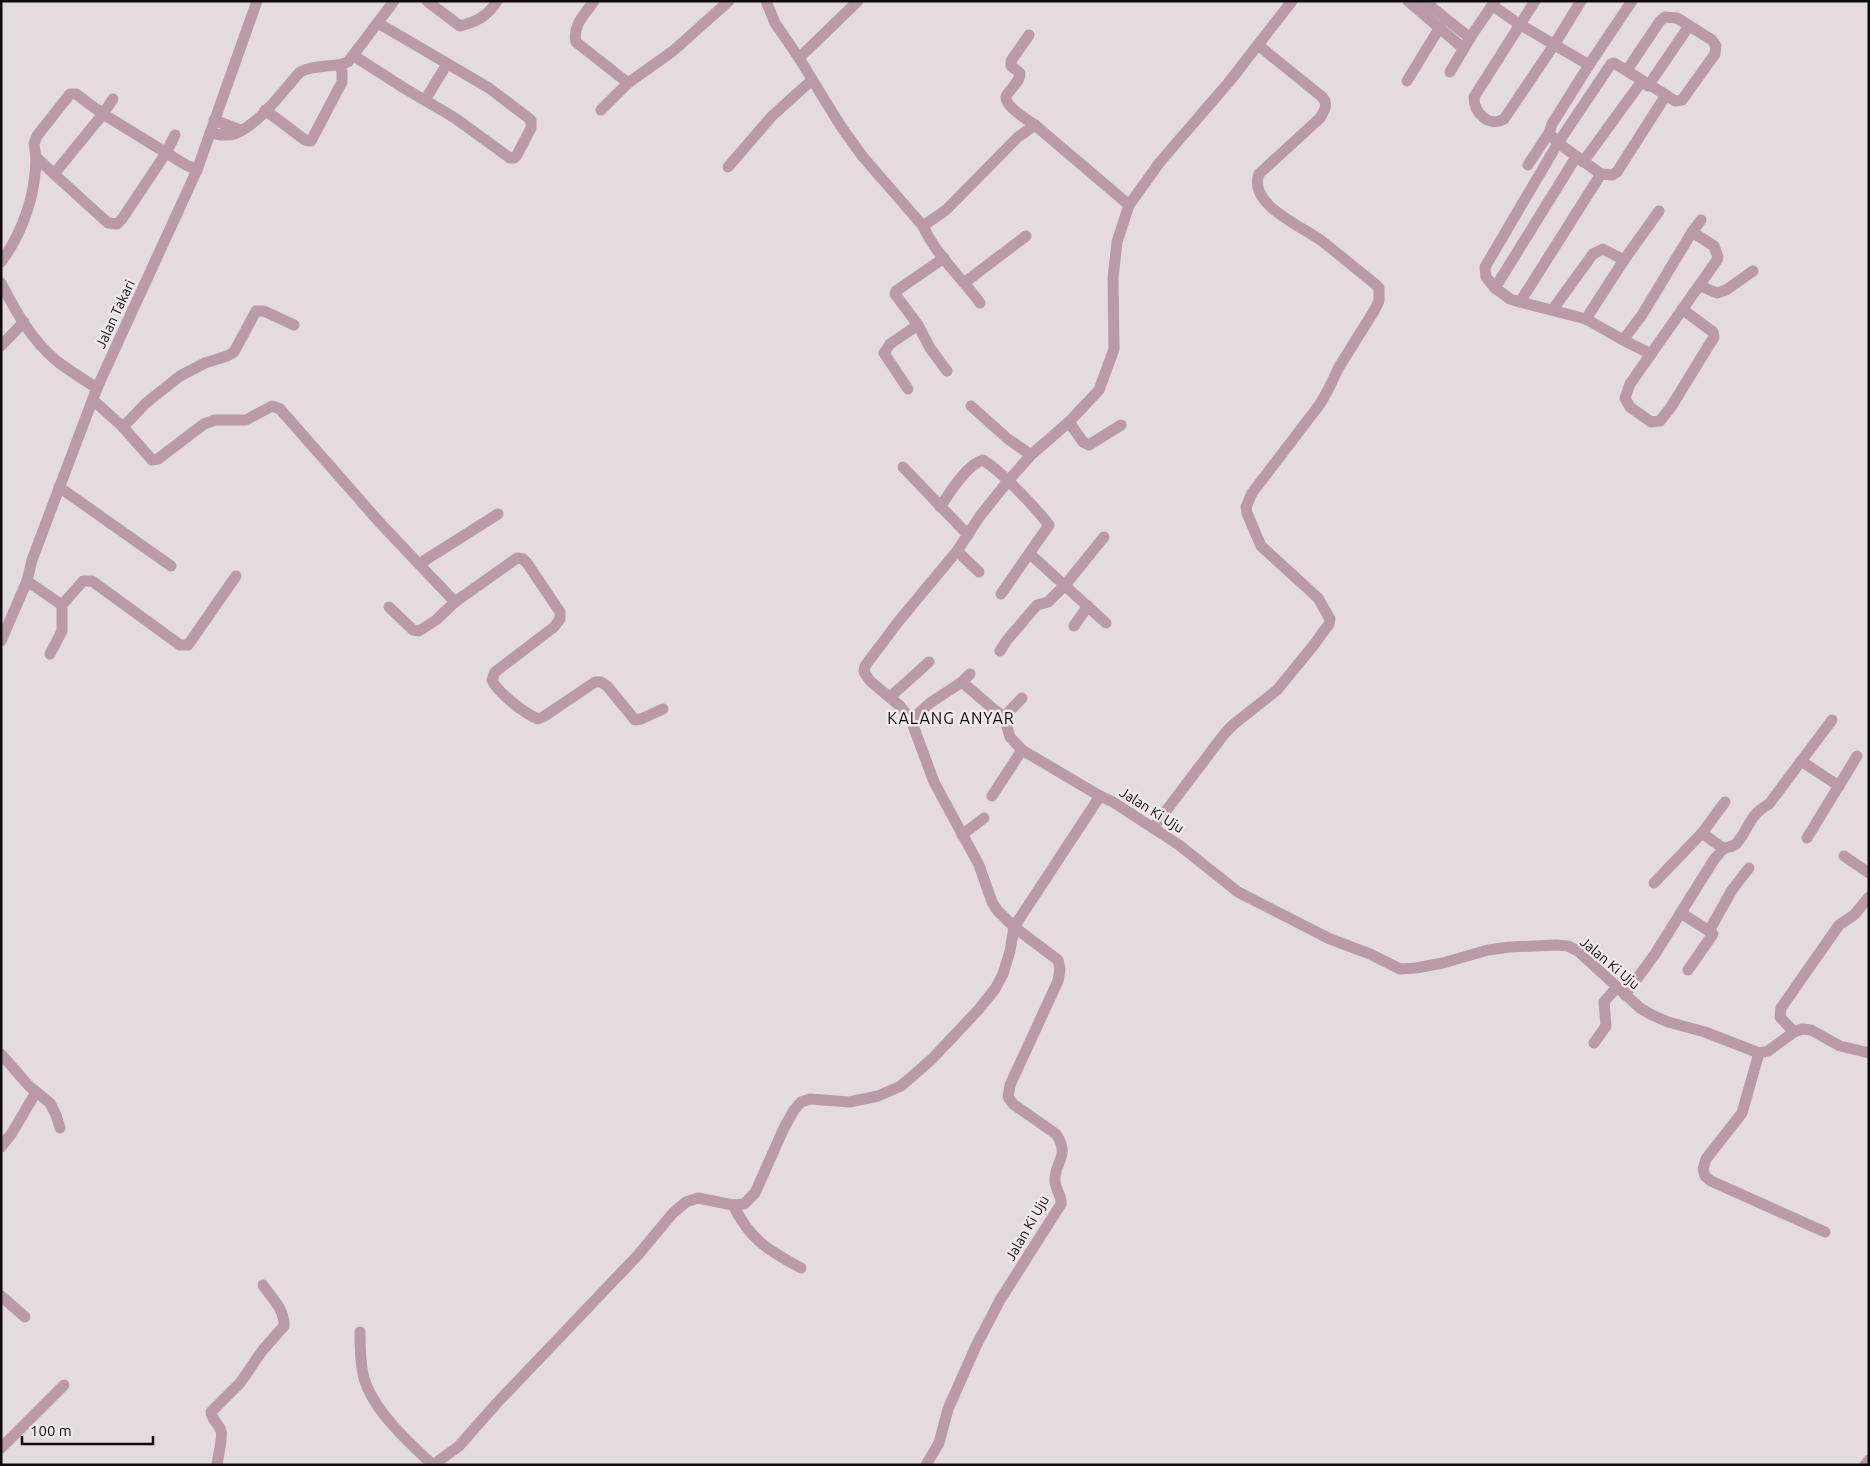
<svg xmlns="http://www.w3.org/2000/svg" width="1870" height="1466" font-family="Ubuntu,sans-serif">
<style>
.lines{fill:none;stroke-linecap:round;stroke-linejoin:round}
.minor{stroke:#ba9aa7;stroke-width:11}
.labels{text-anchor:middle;stroke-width:5;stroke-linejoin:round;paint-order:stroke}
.street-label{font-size:14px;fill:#0e0b0c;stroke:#f1e8ec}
.quarter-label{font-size:16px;letter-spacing:1px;fill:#0e0b0c;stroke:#f1e8ec}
</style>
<rect width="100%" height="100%" fill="#e4dbdf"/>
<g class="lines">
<g class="minor">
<path d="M427 1 460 26C476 22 488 16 497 1"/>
<path d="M594 1C585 14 572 26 576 42L628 83"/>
<path d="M766 1 775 23 799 58 840 125 863 157 923 226 946 210 1018 137 1035 125 1129 205"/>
<path d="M1408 1 1463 48"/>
<path d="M1424 1 1470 38"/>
<path d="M1535 1 1474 97C1474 113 1489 128 1504 119L1554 45 1581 1"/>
<path d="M1493 6 1519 24 1589 65 1552 124 1549 133 1558 143 1601 174 1520 302 1586 319 1624 260 1603 249 1593 254 1553 309"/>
<path d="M1029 35 1011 61V66L1020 73C1020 79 1017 82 1013 87 1011 90 1007 93 1006 97 1005 106 1027 120 1035 125"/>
<path d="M354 56 404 88 455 118 510 158H514L517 155 531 128V120L489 88 378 23"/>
<path d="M799 58 858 1"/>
<path d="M1589 65 1632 1"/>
<path d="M1627 70 1660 21 1665 17 1677 18 1712 40 1716 46 1715 54 1682 100 1675 101 1666 95"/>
<path d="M1450 72 1470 38 1495 1"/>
<path d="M1407 81 1440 27"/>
<path d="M1648 86 1689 26"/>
<path d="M425 100 447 64"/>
<path d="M265 110 305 140 311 141 342 82V72L340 65"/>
<path d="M601 110 628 83 673 51 729 1"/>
<path d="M214 120 240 130"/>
<path d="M210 133C218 134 226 137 234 134 259 125 282 92 300 72 315 64 333 68 348 62L394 1"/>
<path d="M36 157 34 144 37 136 70 94H76L103 114 113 99"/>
<path d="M1583 162 1642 81"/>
<path d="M1528 165 1549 133"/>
<path d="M728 167 772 116 812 80"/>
<path d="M54 174 108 223 117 224 122 219 166 153 175 135"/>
<path d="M923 226C936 255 962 278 980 303"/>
<path d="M1692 232 1701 220"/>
<path d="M944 258 896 291 895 294 918 325 930 348 947 371"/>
<path d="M1624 260 1659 211"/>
<path d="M1 262C23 232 36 194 36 157L54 174 103 114 186 165 197 170"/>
<path d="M1 283C16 312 32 341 58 362 70 371 84 380 97 388"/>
<path d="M964 283 1026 236"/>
<path d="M1700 286 1717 293 1726 290 1753 271"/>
<path d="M1495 288 1486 277 1485 267 1558 143 1611 64 1614 63 1666 95 1617 172 1612 175 1601 174"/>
<path d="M1520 302 1510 299 1495 288 1576 157"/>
<path d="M1586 319 1623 340 1642 315 1692 232 1714 246 1718 257 1717 260 1651 354 1623 340"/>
<path d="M1 346 24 322"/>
<path d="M1651 354 1630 384 1625 398 1630 407 1651 422 1660 421 1671 407 1714 337 1713 332 1682 309"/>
<path d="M908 389 884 353 890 344 918 325"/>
<path d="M93 400 123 427 152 460 158 459 204 424 215 420H246L272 406 280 409 381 524 455 602 517 558 523 559 527 563 560 612V619L554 627 495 672 492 680C498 693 524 713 538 719L543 717 595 682H601L607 686 635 720 641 719 663 709"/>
<path d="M971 406 1008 439 1031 455"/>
<path d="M1069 422 1083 442 1089 445 1121 425"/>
<path d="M123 427 146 403 180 376 205 363 227 356 234 352 256 311H264L294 325"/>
<path d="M903 467 968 535"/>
<path d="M59 487 171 566"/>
<path d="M940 507C950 493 966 465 983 460 1002 472 1035 507 1049 525L1001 594"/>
<path d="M957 551 979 572"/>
<path d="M1030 554 1106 623"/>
<path d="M419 564 498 514"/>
<path d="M27 581 62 605 83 581H92L180 645H188L236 576"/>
<path d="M389 607 413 630 419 631 436 620 455 602"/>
<path d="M1074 626 1088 606"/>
<path d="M1 641 27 581 32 560 97 388 197 170 257 1"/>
<path d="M1000 651 1007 640 1037 605 1048 602 1065 585 1104 537"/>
<path d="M50 654 62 631V605"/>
<path d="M962 682 991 707 1004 717"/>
<path d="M890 697 929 662"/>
<path d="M911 720 930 703 962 682 970 674"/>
<path d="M1022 750 1010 737 1004 717 1022 698"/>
<path d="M1801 761 1839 786"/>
<path d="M992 796 1022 750 1100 796"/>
<path d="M1153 828 1225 733 1234 724 1277 690 1313 646 1329 624 1330 619 1318 598 1261 546 1247 513 1246 507 1252 493 1320 404 1328 390 1339 367 1374 311 1379 301V288L1374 283C1357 270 1340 255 1323 242 1304 227 1247 205 1259 174L1320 118C1325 110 1329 103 1321 96L1258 45"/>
<path d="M962 835 984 818"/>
<path d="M1807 838 1857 756"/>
<path d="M1724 849 1702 833 1725 802"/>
<path d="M1844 856 1869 873"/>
<path d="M1654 883 1702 833"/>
<path d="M1681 913 1709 931 1732 890 1749 868"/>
<path d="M1688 970 1713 934 1709 931"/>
<path d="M1625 995 1655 954 1715 858C1718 856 1720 852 1723 849 1728 846 1732 848 1737 843 1750 827 1748 816 1769 804L1832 720"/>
<path d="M1794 1032 1780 1017 1781 1008 1839 925 1854 915 1869 897"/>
<path d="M1594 1043 1606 1026 1604 1002 1617 987"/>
<path d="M1759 1053 1742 1113 1706 1159 1703 1169 1705 1176 1711 1181 1825 1232"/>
<path d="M1 1054 29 1086 50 1103 56 1115 60 1128"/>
<path d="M1 1147 12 1133 36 1092"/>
<path d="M733 1205C750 1240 768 1250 801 1268"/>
<path d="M1 1296 25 1317"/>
<path d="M360 1332C360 1347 360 1363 364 1378 373 1410 409 1443 433 1465"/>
<path d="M1 1448 64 1385"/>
<path d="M217 1465C218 1456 223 1438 221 1431 219 1424 212 1420 211 1412L240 1383 262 1351 284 1326C285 1310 271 1297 263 1285"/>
<path d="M433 1465 459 1446 496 1404 638 1255 673 1213 686 1202 698 1198 733 1205 744 1204 755 1193 784 1128 794 1110 801 1102 810 1099 849 1102 878 1096 901 1086 932 1059 979 1009 995 989 1003 974 1010 951 1014 927 997 910 992 902 979 865 934 782 911 720 900 706 870 681 864 672 865 666 898 622 957 551 980 516 1008 481 1031 455 1069 422 1099 390 1114 349 1113 278 1117 242 1129 205 1160 162 1229 82 1292 1"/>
<path d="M926 1465 939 1443 948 1409 976 1346 1000 1300 1061 1204C1062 1195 1055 1189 1055 1181 1054 1162 1071 1156 1056 1134L1013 1104 1008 1097 1010 1085 1058 981 1060 969 1058 960 1014 927 1100 796 1113 802 1153 828 1179 845 1238 892 1330 939 1370 954 1400 969 1416 968 1443 963 1488 950 1510 947 1556 945 1568 946 1578 951 1640 1008 1652 1015 1668 1022 1705 1032 1759 1053 1768 1051 1794 1032 1802 1029 1811 1030 1840 1046 1869 1053"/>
<path d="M1865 1465 1869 1460"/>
</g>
</g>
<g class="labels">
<g class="street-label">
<text transform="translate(115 314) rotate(-65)" y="5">Jalan Takari</text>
<text transform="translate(1152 810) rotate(32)" y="5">Jalan Ki Uju</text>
<text transform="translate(1610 963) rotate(40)" y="5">Jalan Ki Uju</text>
<text transform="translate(1027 1228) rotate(-60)" y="5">Jalan Ki Uju</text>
</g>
<g class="quarter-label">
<text x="951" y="724">KALANG ANYAR</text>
</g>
</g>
<rect width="1870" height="1466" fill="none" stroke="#0e0b0c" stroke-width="5"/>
<path d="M22 1436v8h131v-8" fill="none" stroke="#0e0b0c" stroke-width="2.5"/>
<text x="30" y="1436" font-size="15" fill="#0e0b0c" stroke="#f1e8ec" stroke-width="4" paint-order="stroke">100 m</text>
</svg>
